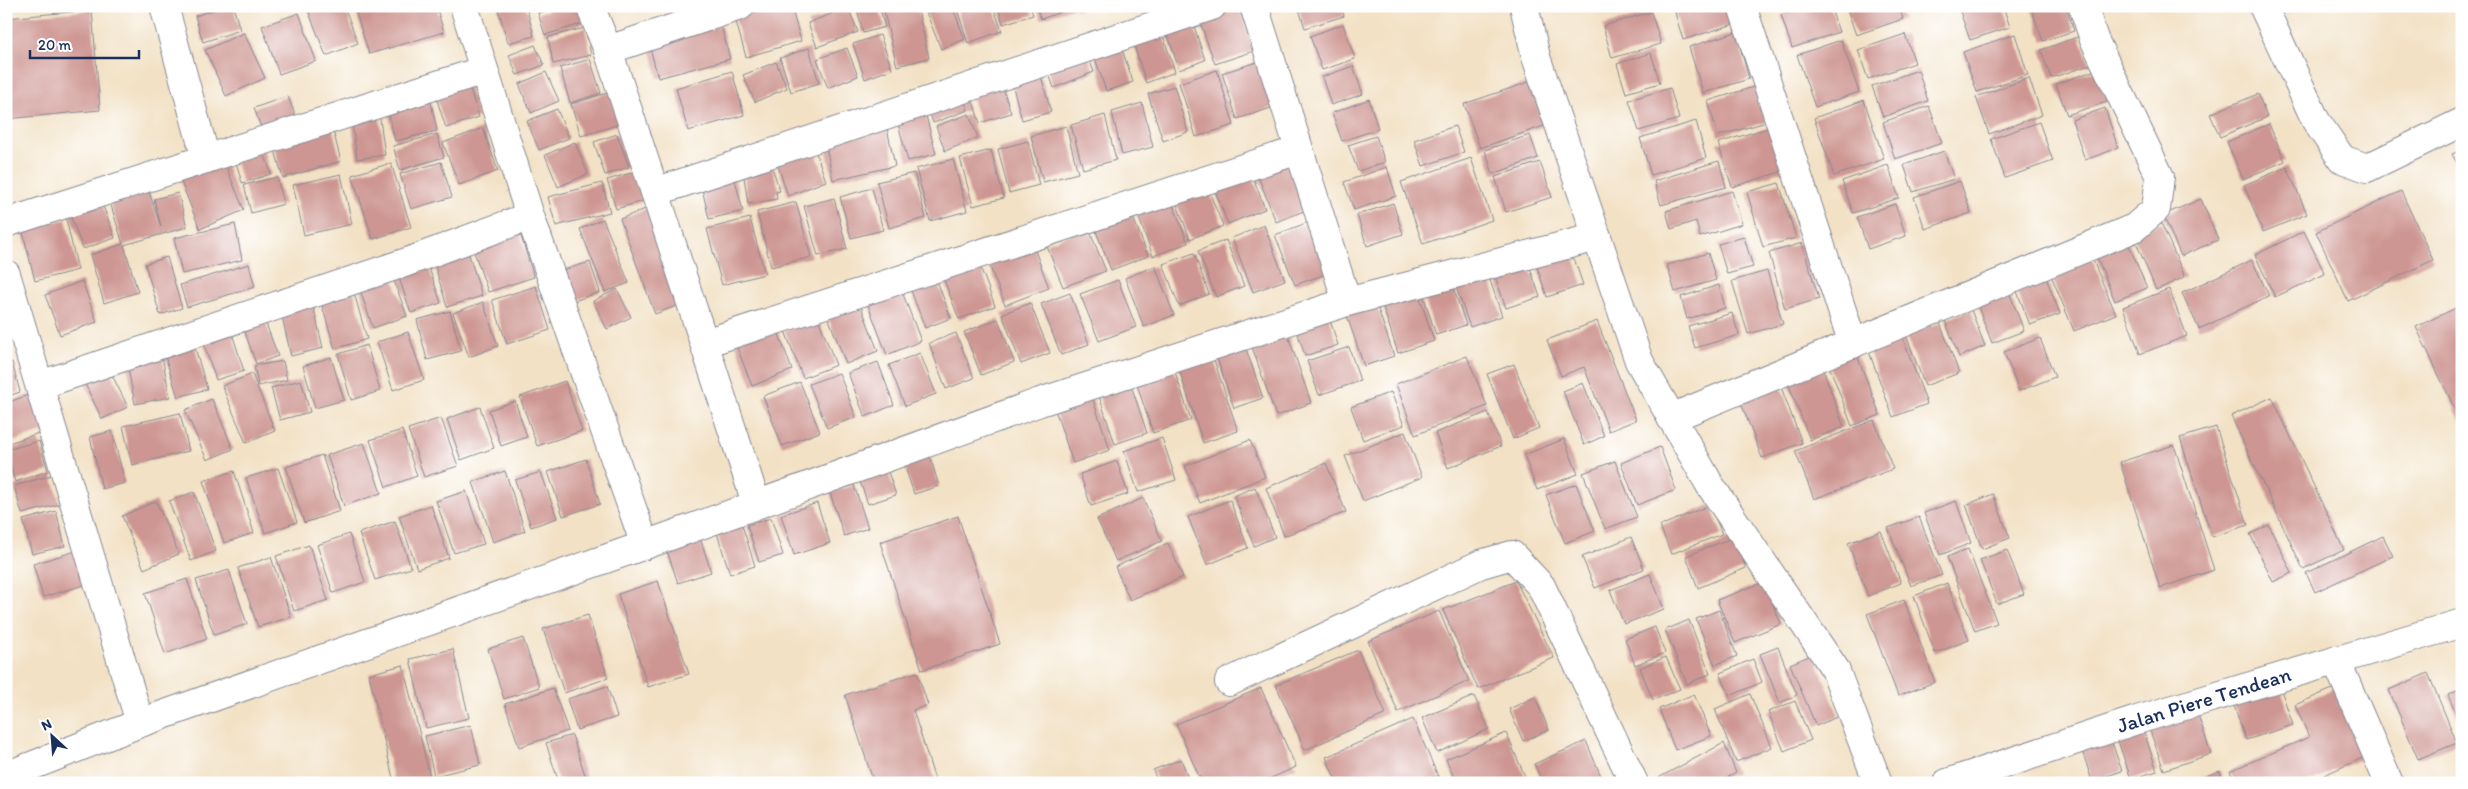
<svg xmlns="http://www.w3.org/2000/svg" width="2468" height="789" font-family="Itim,sans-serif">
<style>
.building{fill:#ce9692}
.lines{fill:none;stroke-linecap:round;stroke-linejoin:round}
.minor-casing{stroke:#868892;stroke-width:30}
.tertiary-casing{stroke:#868892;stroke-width:30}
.minor{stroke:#fff;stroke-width:28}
.tertiary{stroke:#fff;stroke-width:28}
.labels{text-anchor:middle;stroke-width:4;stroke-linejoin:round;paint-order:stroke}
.street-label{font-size:21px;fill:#1b2f5e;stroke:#fff}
</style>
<rect width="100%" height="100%" fill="#fff"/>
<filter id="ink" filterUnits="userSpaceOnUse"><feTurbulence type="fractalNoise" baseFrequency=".02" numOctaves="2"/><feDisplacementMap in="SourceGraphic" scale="10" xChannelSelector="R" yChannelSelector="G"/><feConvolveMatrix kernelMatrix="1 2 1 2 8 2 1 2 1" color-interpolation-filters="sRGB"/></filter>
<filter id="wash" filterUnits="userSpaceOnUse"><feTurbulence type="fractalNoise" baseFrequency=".0096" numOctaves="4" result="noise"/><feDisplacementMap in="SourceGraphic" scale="20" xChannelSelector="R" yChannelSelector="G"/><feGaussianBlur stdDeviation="1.12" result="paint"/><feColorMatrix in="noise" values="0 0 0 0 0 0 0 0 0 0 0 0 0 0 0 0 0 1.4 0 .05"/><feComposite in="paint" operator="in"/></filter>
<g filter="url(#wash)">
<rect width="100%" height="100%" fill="#f2e1c5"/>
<g id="blocks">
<g class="building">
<path d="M182 6H197V7L184 11Z"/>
<path d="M224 6H233L240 30 203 42 195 16Z"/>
<path d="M318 6H344L358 43 326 56 308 10Z"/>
<path d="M354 6H436L444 32 369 54Z"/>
<path d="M507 6H526L534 36 508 43 498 9Z"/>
<path d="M562 6H584L588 22 545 35 538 13Z"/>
<path d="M774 6H791L801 41 746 57 735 18Z"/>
<path d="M813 6H833V7L816 13Z"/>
<path d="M871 6H879L885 27 863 33 857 10Z"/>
<path d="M907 6H917L929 58 897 66 884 12Z"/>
<path d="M940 6H952L965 39 941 49 926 12Z"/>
<path d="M956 6H993L1002 31 968 43Z"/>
<path d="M998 6H1030L1033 15 1003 24Z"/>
<path d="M1036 6H1087V7L1076 10 1075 7 1041 19Z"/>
<path d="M1298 6H1341L1344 16 1305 28Z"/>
<path d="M1673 6H1729L1734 24 1683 40Z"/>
<path d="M1806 6H1830L1839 32 1792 48 1781 15Z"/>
<path d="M1846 6H1899L1903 19 1856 35Z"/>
<path d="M1958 6H2003L2010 27 1970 40Z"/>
<path d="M2035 6H2066L2074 31 2043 41 2031 8Z"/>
<path d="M848 7 858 32 817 47 808 23Z"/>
<path d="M1239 8 1254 51 1215 64 1200 22Z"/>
<path d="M92 10 100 110 6 119V18Z"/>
<path d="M1651 12 1661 44 1612 58 1603 26Z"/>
<path d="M299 13 316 61 279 74 262 26Z"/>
<path d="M1193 23 1205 60 1179 70 1167 32Z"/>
<path d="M1343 24 1355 59 1322 70 1310 36Z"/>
<path d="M721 25 730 59 658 78 649 44Z"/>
<path d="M585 28 591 55 553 64 548 37Z"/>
<path d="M1162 32 1175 72 1146 83 1133 42Z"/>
<path d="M1736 32 1749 79 1703 93 1689 47Z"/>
<path d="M244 33 265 78 226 96 205 50Z"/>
<path d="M1905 34 1915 63 1868 79 1858 50Z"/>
<path d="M2015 34 2028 75 1977 92 1963 52Z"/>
<path d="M880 35 892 69 865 79 853 44Z"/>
<path d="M2080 36 2090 65 2051 78 2041 50Z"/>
<path d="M1119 40 1133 82 1106 91 1092 49Z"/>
<path d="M1841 40 1859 92 1815 107 1797 55Z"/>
<path d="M535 45 544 65 517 75 509 55Z"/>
<path d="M809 48 819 83 791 92 780 58Z"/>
<path d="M847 48 858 76 828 88 817 59Z"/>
<path d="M1085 49 1094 72 1054 88 1045 63Z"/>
<path d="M1651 53 1660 83 1626 93 1617 64Z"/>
<path d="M590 59 601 93 570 103 560 68Z"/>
<path d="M1260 61 1274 107 1237 119 1222 73Z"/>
<path d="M776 62 787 88 755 102 743 75Z"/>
<path d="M1353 66 1363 94 1331 105 1322 77Z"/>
<path d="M1217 70 1234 125 1196 137 1179 83Z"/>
<path d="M1918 70 1928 101 1883 117 1872 86Z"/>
<path d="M2096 70 2107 102 2067 115 2056 84Z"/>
<path d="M732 71 744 115 688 131 676 88Z"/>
<path d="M546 72 559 101 531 113 519 84Z"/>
<path d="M1040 72 1051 112 1022 120 1011 80Z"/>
<path d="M466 77 479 117 446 128 433 88Z"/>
<path d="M2029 78 2042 115 1989 134 1976 97Z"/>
<path d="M1529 82 1544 126 1480 148 1464 104Z"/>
<path d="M1002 85 1011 113 980 123 971 95Z"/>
<path d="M1760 85 1770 121 1718 136 1708 101Z"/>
<path d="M1174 86 1188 132 1163 141 1148 94Z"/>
<path d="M1670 88 1679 119 1639 131 1629 100Z"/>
<path d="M610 92 620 124 581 136 571 104Z"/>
<path d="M429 93 437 131 395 141 386 103Z"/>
<path d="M2258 94 2267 117 2220 137 2210 114Z"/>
<path d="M962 95 968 110 933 123 928 107Z"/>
<path d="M288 96 297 120 263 133 254 108Z"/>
<path d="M1369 99 1378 129 1342 141 1332 113Z"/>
<path d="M1864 100 1884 159 1834 176 1814 118Z"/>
<path d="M1142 103 1153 147 1122 155 1112 112Z"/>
<path d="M1929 106 1942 143 1895 159 1883 122Z"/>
<path d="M924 108 936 154 908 161 896 116Z"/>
<path d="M2105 108 2118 148 2085 160 2072 120Z"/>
<path d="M557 109 569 138 539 150 527 121Z"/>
<path d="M379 112 385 155 357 159 351 116Z"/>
<path d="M969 114 978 138 945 151 936 126Z"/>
<path d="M1105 115 1116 160 1083 169 1071 125Z"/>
<path d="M1696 121 1706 158 1651 175 1640 138Z"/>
<path d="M2039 122 2053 161 2005 178 1991 139Z"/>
<path d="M331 123 341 161 283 178 272 140Z"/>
<path d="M2269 124 2285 161 2243 179 2227 142Z"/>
<path d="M1066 126 1078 173 1043 182 1031 136Z"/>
<path d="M1455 126 1464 152 1423 166 1414 140Z"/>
<path d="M1774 126 1787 170 1732 187 1718 143Z"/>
<path d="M483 128 498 171 459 185 443 143Z"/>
<path d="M887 128 895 166 833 180 825 142Z"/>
<path d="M437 134 444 157 400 170 393 146Z"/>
<path d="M617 134 629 167 605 175 594 142Z"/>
<path d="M1530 135 1538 158 1493 174 1485 150Z"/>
<path d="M1376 136 1385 162 1358 171 1348 145Z"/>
<path d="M1028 141 1039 185 1009 193 998 149Z"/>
<path d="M575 142 588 174 558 187 545 155Z"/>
<path d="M262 146 271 174 242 183 234 155Z"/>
<path d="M814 147 826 181 788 196 776 160Z"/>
<path d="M991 150 1004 198 973 206 960 158Z"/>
<path d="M2462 150V173L2452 154Z"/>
<path d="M1944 151 1954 179 1913 192 1904 165Z"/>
<path d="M1294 156 1314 207 1276 222 1256 171Z"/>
<path d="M1471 158 1492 220 1423 244 1401 182Z"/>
<path d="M223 159 244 210 200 229 179 177Z"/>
<path d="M953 159 967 211 930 221 916 169Z"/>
<path d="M770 161 780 191 776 192 777 199 748 204 744 177Z"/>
<path d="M1719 161 1726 187 1661 205 1654 181Z"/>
<path d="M441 162 452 197 411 209 400 174Z"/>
<path d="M1540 162 1552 197 1506 212 1495 177Z"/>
<path d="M391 163 411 227 373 239 352 175Z"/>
<path d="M1888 165 1899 198 1853 213 1842 181Z"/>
<path d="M1387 167 1396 196 1354 210 1344 182Z"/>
<path d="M2287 167 2307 214 2263 232 2244 185Z"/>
<path d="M1250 169 1265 209 1228 224 1212 183Z"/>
<path d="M634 172 643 201 616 209 607 180Z"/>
<path d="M914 173 926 218 889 228 877 182Z"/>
<path d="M341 174 352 224 304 235 293 185Z"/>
<path d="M734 176 743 211 709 219 701 184Z"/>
<path d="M277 177 284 204 251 213 244 185Z"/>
<path d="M1960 181 1971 213 1925 229 1914 197Z"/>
<path d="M146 183 161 227 154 199 178 193 187 227 124 245 138 292 104 303 90 255 123 244 108 196Z"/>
<path d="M602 183 610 212 556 226 548 197Z"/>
<path d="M1779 183 1796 238 1763 247 1747 192Z"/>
<path d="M1207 186 1223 226 1190 239 1175 199Z"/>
<path d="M872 188 883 230 851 238 840 197Z"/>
<path d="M1732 191 1742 224 1700 237 1696 221 1671 229 1666 211Z"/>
<path d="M2401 191 2433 260 2348 301 2316 232Z"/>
<path d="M1170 197 1188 243 1153 256 1136 210Z"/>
<path d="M100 198 115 238 83 249 68 210Z"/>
<path d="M834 198 847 249 818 256 804 206Z"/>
<path d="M2201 199 2218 240 2181 256 2163 215Z"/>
<path d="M796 202 811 257 771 267 757 212Z"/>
<path d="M1393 203 1403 234 1367 246 1357 215Z"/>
<path d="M1895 204 1906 236 1868 249 1857 217Z"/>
<path d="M648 208 682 304 655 314 620 219Z"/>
<path d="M1131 212 1148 256 1111 270 1094 226Z"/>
<path d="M750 218 765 274 722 285 707 229Z"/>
<path d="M66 219 78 270 35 281 22 229Z"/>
<path d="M603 219 629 283 605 292 580 229Z"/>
<path d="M1314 220 1334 271 1295 285 1275 235Z"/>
<path d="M2161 223 2185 277 2156 290 2133 235Z"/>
<path d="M235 224 242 260 182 274 174 238Z"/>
<path d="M1264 225 1285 280 1253 292 1232 238Z"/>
<path d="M1088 227 1106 271 1063 287 1046 244Z"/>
<path d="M519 230 534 277 488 292 472 246Z"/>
<path d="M2304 231 2325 274 2275 297 2255 255Z"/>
<path d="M2125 236 2147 288 2115 301 2094 250Z"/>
<path d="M1744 237 1753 267 1727 274 1718 244Z"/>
<path d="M1226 240 1244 286 1216 297 1198 251Z"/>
<path d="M1802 243 1819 299 1785 309 1769 253Z"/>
<path d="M466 245 482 296 447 307 432 256Z"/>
<path d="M1033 245 1049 288 1005 305 988 262Z"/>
<path d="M1571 249 1583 285 1547 297 1535 261Z"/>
<path d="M1194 253 1209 294 1179 306 1163 264Z"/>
<path d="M1708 253 1716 280 1675 292 1667 265Z"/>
<path d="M2091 256 2116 314 2074 331 2050 273Z"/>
<path d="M167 257 182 308 160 315 145 264Z"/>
<path d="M977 258 995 306 959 319 941 272Z"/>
<path d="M2252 260 2269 296 2199 329 2182 293Z"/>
<path d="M590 262 600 292 571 302 560 271Z"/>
<path d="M1528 262 1540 297 1506 308 1494 273Z"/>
<path d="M249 264 255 287 187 307 180 285Z"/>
<path d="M1155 266 1174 315 1144 327 1125 278Z"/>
<path d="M429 268 441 303 411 313 399 278Z"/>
<path d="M2043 270 2060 314 2030 325 2013 281Z"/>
<path d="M1487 271 1502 316 1470 327 1454 282Z"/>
<path d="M1767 271 1783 324 1748 334 1732 281Z"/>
<path d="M393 278 407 316 373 328 360 290Z"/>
<path d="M936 278 951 318 925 328 910 288Z"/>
<path d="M1450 278 1466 325 1436 335 1421 288Z"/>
<path d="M1118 280 1136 327 1099 341 1080 294Z"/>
<path d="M82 281 97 322 60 335 45 295Z"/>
<path d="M1719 285 1725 308 1687 319 1681 297Z"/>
<path d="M536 286 550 330 507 344 492 300Z"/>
<path d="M353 289 367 339 335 349 320 299Z"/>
<path d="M617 289 631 317 607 329 593 301Z"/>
<path d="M901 289 921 341 887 355 867 302Z"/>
<path d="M1417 289 1434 341 1398 353 1381 301Z"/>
<path d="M2169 289 2187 336 2140 354 2123 307Z"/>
<path d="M2009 292 2024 331 1992 343 1977 304Z"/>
<path d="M1070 293 1089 344 1061 355 1041 304Z"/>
<path d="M859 301 878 351 846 364 827 314Z"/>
<path d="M483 302 498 346 469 357 453 313Z"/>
<path d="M1030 303 1050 353 1021 364 1002 314Z"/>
<path d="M1376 303 1394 356 1364 366 1346 313Z"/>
<path d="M313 305 323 348 291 356 281 312Z"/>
<path d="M2462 305V424L2416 327Z"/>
<path d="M1971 310 1985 346 1959 357 1945 320Z"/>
<path d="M450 311 461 351 427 360 417 320Z"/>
<path d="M262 313 278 356 256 364 241 321Z"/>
<path d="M1732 313 1739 335 1695 348 1688 326Z"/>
<path d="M1328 314 1338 345 1305 356 1295 325Z"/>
<path d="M818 318 836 365 803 378 785 331Z"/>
<path d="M998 319 1014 362 981 375 964 332Z"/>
<path d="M1597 321 1636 420 1609 431 1584 367 1561 376 1547 340Z"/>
<path d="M1940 323 1959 373 1925 386 1906 335Z"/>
<path d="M776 326 792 370 752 386 735 342Z"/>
<path d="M231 330 244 371 216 380 202 339Z"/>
<path d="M408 332 424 380 393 390 377 342Z"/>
<path d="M956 333 974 378 946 389 929 343Z"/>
<path d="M1288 335 1311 403 1276 416 1252 347Z"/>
<path d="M1902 336 1927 404 1893 417 1868 349Z"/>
<path d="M2040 338 2055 377 2019 391 2004 352Z"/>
<path d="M193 341 207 389 178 397 163 350Z"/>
<path d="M367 345 380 391 351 400 338 354Z"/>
<path d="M1245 346 1263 398 1234 408 1216 355Z"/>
<path d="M1349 347 1360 381 1319 395 1307 361Z"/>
<path d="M1855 350 1880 415 1852 426 1827 360Z"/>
<path d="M920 353 936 394 905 406 889 365Z"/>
<path d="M1212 354 1238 431 1203 443 1178 366Z"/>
<path d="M162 356 170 397 135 404 127 363Z"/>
<path d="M1467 356 1487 406 1415 435 1396 384Z"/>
<path d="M331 357 344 400 315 408 303 366Z"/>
<path d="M283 361 287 380 258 386 254 366Z"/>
<path d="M1820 361 1844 427 1810 440 1785 375Z"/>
<path d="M12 362 20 392 6 397V363Z"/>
<path d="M878 362 894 405 865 417 848 373Z"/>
<path d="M1514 364 1539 428 1513 439 1487 374Z"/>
<path d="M1173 366 1191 420 1153 433 1135 379Z"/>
<path d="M109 369 128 407 102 419 84 382Z"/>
<path d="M839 373 856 417 827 428 809 384Z"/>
<path d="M252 374 275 431 246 443 222 386Z"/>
<path d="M1129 379 1147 433 1115 444 1097 390Z"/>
<path d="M1778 379 1802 443 1762 458 1738 395Z"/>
<path d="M301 380 310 412 280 420 271 388Z"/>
<path d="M565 381 582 431 537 446 520 397Z"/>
<path d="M800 382 820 432 782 446 763 396Z"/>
<path d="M1583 383 1604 436 1584 445 1563 391Z"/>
<path d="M1090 391 1110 450 1073 463 1053 404Z"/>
<path d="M1391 392 1404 425 1363 440 1351 407Z"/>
<path d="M31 394 45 431 6 444V403Z"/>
<path d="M2272 397 2344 550 2303 569 2231 416Z"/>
<path d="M212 399 233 449 207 460 185 410Z"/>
<path d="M515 401 527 437 501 446 489 410Z"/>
<path d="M480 407 494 448 461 460 447 419Z"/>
<path d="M1488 412 1501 446 1448 468 1435 433Z"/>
<path d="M180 413 189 451 132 465 123 426Z"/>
<path d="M441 418 458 466 424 477 408 429Z"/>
<path d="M1874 420 1893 469 1814 499 1795 451Z"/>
<path d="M2216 427 2248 525 2212 537 2180 438Z"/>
<path d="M402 430 417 476 386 487 370 440Z"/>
<path d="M112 431 125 483 102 489 90 437Z"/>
<path d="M1405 432 1422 477 1363 501 1345 456Z"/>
<path d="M1162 438 1176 480 1138 492 1124 451Z"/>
<path d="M1564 439 1578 474 1537 490 1524 455Z"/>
<path d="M1250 440 1265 477 1200 503 1185 466Z"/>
<path d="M39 441 48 471 15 482 6 450Z"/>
<path d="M364 443 381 493 344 506 327 455Z"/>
<path d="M2174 445 2214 570 2160 588 2120 462Z"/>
<path d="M1660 447 1676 490 1637 505 1621 463Z"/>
<path d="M928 450 939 486 914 494 902 458Z"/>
<path d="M322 455 340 511 304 523 286 467Z"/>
<path d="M586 459 600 504 563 516 548 472Z"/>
<path d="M1117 461 1128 494 1091 506 1080 474Z"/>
<path d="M1615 461 1637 517 1605 529 1583 473Z"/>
<path d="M1326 463 1346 512 1284 536 1266 488Z"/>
<path d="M886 466 896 495 868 504 858 476Z"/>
<path d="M278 468 297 522 265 533 246 478Z"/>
<path d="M234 471 254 533 224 543 203 481Z"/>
<path d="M505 471 525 531 493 542 473 482Z"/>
<path d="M541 472 557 518 531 527 515 480Z"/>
<path d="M52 475 60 504 22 514 14 486Z"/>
<path d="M1576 484 1595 531 1565 543 1546 495Z"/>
<path d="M854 485 868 528 844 536 830 493Z"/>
<path d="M1255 487 1275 537 1254 546 1234 496Z"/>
<path d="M466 491 484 544 454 553 436 501Z"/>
<path d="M194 492 216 551 191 561 169 501Z"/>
<path d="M1993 494 2010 538 1982 549 1966 505Z"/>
<path d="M1143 498 1162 541 1116 561 1097 519Z"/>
<path d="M1230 500 1248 548 1207 565 1188 517Z"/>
<path d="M156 501 179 554 144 569 122 516Z"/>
<path d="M1956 501 1971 543 1940 555 1924 513Z"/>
<path d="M817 503 830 543 794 555 781 515Z"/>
<path d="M431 505 449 558 417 569 399 516Z"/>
<path d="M1710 505 1722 534 1671 554 1660 526Z"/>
<path d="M56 511 65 546 32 554 23 520Z"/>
<path d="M958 516 1000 644 922 670 880 542Z"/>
<path d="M1919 517 1942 575 1911 586 1888 528Z"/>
<path d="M771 518 783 555 759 562 747 525Z"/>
<path d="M395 521 411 568 375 580 359 533Z"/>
<path d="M742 525 755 566 730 574 717 533Z"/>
<path d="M2269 525 2292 573 2273 582 2250 534Z"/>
<path d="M1881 531 1901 583 1868 596 1848 543Z"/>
<path d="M349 534 365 582 333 593 317 545Z"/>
<path d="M699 534 711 572 678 583 665 545Z"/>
<path d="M2383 536 2393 556 2315 592 2306 573Z"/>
<path d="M1631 537 1644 569 1595 588 1582 557Z"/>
<path d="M1734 537 1746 568 1698 588 1686 556Z"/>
<path d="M1168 543 1183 577 1130 600 1115 567Z"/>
<path d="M309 545 328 600 294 611 276 556Z"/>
<path d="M1968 549 1997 623 1975 631 1947 557Z"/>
<path d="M79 550 88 584 43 597 33 564Z"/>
<path d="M2007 550 2024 594 1997 604 1980 560Z"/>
<path d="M271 557 291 617 258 627 238 568Z"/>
<path d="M229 570 247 624 214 635 196 580Z"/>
<path d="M1650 574 1664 609 1624 624 1610 590Z"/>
<path d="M187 579 207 639 165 654 145 593Z"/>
<path d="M658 581 689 674 648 687 618 594Z"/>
<path d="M1516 581 1554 658 1478 689 1443 610Z"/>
<path d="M1764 582 1781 624 1735 643 1717 600Z"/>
<path d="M1947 583 1969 640 1935 653 1914 596Z"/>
<path d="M1904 600 1935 682 1898 696 1867 614Z"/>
<path d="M1719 610 1737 656 1715 665 1696 619Z"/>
<path d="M1439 611 1469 681 1398 712 1368 641Z"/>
<path d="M588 615 608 678 564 693 543 629Z"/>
<path d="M1689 620 1710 674 1687 684 1665 630Z"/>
<path d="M1655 627 1665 653 1635 665 1625 639Z"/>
<path d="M523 638 539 687 504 699 488 649Z"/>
<path d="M1778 647 1797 695 1780 703 1760 654Z"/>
<path d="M453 649 469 718 426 728 410 659Z"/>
<path d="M1358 650 1386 714 1305 750 1276 685Z"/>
<path d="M1814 654 1839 716 1816 726 1790 664Z"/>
<path d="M1666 657 1680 689 1653 700 1640 668Z"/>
<path d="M1753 659 1762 682 1730 696 1720 673Z"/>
<path d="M403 665 430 777 408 783H394L369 674Z"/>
<path d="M917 672 928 705 913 710 936 783H874L845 695Z"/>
<path d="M2428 673 2457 743 2418 759 2389 690Z"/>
<path d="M607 686 617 717 577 730 567 699Z"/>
<path d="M2280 687 2293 725 2246 740 2233 703Z"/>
<path d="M2337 687 2367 756 2306 783H2235L2230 771 2309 737 2295 705Z"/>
<path d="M553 688 568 731 519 747 505 704Z"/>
<path d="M1261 688 1296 767 1260 783H1202L1176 724Z"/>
<path d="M2462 689V728L2448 695Z"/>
<path d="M1694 694 1711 736 1675 750 1659 709Z"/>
<path d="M1750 694 1772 747 1736 762 1715 709Z"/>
<path d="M1474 696 1489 729 1437 753 1422 718Z"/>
<path d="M1535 697 1549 730 1523 741 1509 709Z"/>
<path d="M1795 701 1811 740 1784 751 1768 712Z"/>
<path d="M2197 712 2211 754 2164 770 2149 728Z"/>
<path d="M1413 719 1441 783H1337L1326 757Z"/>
<path d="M471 725 480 765 434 776 425 736Z"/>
<path d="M2143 729 2157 771 2131 779 2117 738Z"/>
<path d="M1506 733 1528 783H1456L1446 759Z"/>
<path d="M572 735 587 781 559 783 546 743Z"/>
<path d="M2110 737 2122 771 2092 781 2081 747Z"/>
<path d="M1586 741 1604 783H1543L1534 764Z"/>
<path d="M1724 743 1736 773 1717 783H1662L1660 777Z"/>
<path d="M1181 759 1190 783H1158L1153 770Z"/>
<path d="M2220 771 2224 783H2192L2191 781Z"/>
</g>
</g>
</g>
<g filter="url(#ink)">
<use href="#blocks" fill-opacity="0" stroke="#868892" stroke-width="1"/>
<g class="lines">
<defs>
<g id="minor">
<path d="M164 6 206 159"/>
<path d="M464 6 530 216 645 545"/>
<path d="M590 6 608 50 655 192 756 503"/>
<path d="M1254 6 1347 302"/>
<path d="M1524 6 1536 57 1639 361 1710 485 1835 669 1878 783"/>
<path d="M1742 6 1853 344"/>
<path d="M2263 6 2316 121 2342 159 2367 168 2462 122"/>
<path d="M608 50 740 6"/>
<path d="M655 192 1212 6"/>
<path d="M6 223 484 70"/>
<path d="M6 274 140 723"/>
<path d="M705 343 1299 150"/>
<path d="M40 385 407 262 530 216"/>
<path d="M1671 418 2134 228 2156 209 2160 177 2094 39 2083 6"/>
<path d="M2336 660 2389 783"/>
<path d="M1229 682 1481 564 1512 555 1541 586 1634 783"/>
<path d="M6 776 140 723 645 545 1040 402 1347 302 1597 237"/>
</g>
<path id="tertiary" d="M1947 783 2137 720 2462 623"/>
</defs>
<use href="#minor" class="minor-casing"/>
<use href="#tertiary" class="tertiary-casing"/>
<use href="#minor" class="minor"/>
<use href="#tertiary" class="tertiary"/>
</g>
</g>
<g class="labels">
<g class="street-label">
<text transform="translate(2204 700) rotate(-17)" y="7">Jalan Piere Tendean</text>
</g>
</g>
<rect width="2468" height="789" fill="none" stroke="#fff" stroke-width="25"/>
<g transform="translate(52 736) rotate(334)" stroke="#ffffff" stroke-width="4" paint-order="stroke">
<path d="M0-4L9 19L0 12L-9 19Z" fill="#1b2f5e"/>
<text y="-8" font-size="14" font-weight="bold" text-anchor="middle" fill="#1b2f5e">N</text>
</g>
<path d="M30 50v8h109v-8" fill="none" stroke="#1b2f5e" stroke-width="2.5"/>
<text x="38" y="50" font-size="15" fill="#1b2f5e" stroke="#ffffff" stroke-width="4" paint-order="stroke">20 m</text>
</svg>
